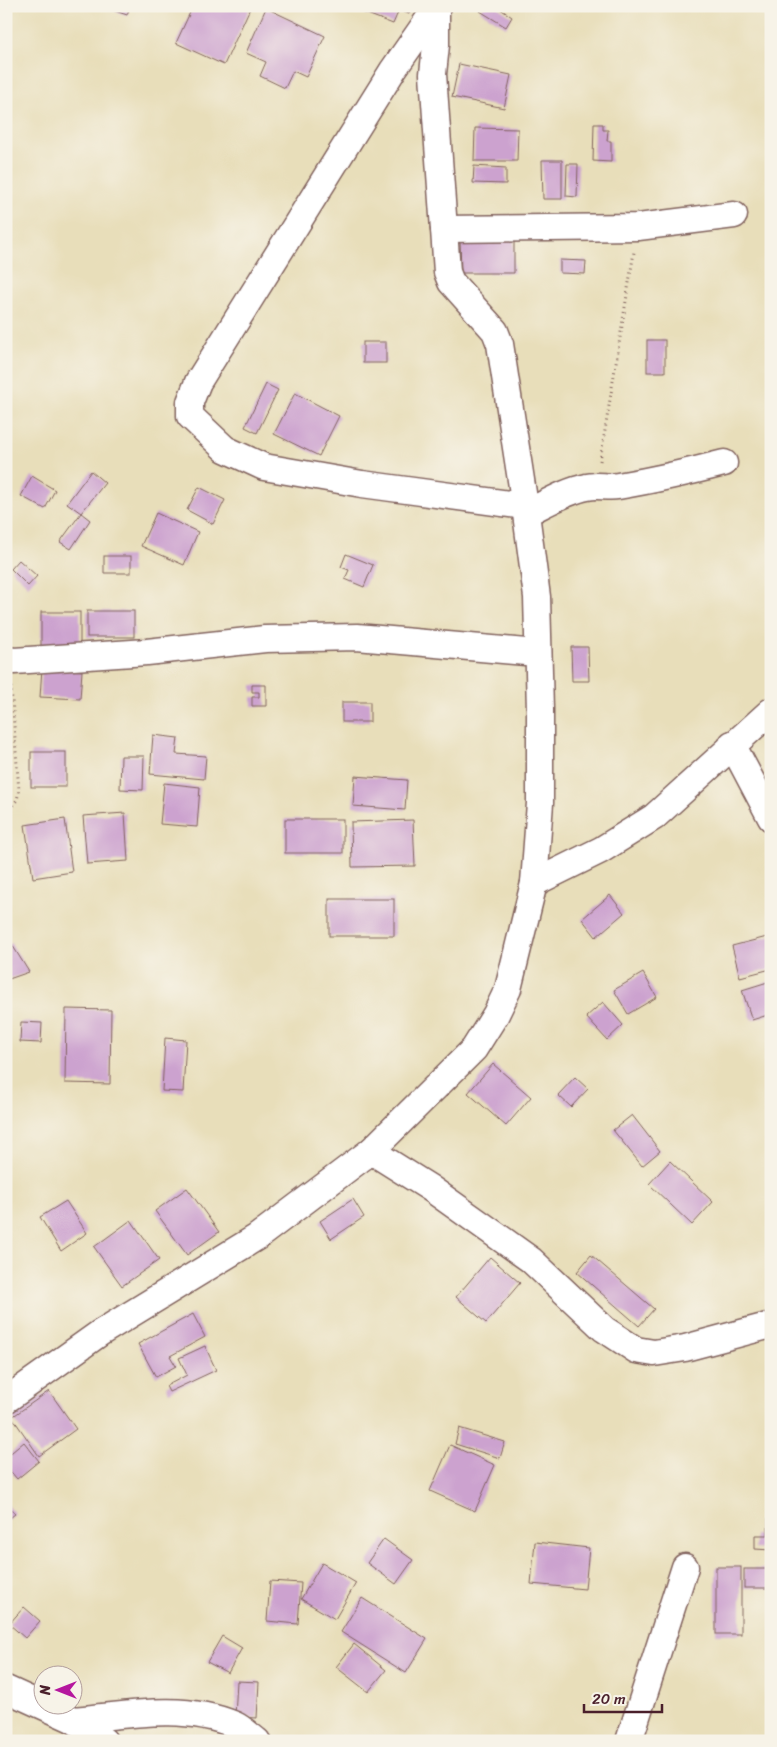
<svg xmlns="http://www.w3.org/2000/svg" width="777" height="1747" font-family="Sriracha,sans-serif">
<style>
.building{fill:#cca2cf}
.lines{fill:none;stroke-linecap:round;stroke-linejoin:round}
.minor-casing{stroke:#81625d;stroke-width:29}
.path{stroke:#81625d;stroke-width:3;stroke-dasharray:1 4;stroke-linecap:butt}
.minor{stroke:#fff;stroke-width:26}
</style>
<rect width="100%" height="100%" fill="#f7f3e8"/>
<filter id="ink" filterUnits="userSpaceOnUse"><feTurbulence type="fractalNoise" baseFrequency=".02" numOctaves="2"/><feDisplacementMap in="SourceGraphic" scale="10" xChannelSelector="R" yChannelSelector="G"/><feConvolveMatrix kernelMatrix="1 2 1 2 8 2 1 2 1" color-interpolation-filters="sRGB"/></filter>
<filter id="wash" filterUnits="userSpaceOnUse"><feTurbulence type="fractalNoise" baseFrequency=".0096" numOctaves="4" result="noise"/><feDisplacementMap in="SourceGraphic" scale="20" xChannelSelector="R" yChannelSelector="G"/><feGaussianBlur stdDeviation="1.12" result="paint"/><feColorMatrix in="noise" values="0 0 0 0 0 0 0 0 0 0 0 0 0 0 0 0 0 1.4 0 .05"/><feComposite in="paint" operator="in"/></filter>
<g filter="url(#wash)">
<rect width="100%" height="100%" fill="#e8deba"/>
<g id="blocks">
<g class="building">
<path d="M101 6H130L127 15Z"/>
<path d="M193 6H251L224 65 176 43Z"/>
<path d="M352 6H412L409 14 399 10 393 24 352 8Z"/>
<path d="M483 6H496L512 17 506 27 480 11Z"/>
<path d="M266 8 325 36 306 77 293 71 285 88 260 76 266 62 246 53Z"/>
<path d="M459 64 511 75 504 108 452 97Z"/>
<path d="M594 124H603V130H608L607 141H611V162L593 161Z"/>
<path d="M475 128 518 129 517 161H474Z"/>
<path d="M542 160H562V199H543Z"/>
<path d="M567 164H578L577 197 566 196Z"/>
<path d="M474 166 506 168V184L473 183Z"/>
<path d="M460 238H514V273H461Z"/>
<path d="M560 260 586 261 585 274 560 273Z"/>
<rect x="647" y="340" width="18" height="32"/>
<rect x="363" y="342" width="23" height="21"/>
<path d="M266 384 278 390 257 433 245 427Z"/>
<path d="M295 393 339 416 319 456 274 434Z"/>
<path d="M91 471 105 483 81 513 90 520 71 549 60 542 81 513 67 503Z"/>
<path d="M32 476 55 490 45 509 21 496Z"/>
<path d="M199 487 225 500 213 524 187 510Z"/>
<path d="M156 513 198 532 184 565 141 546Z"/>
<path d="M346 554 373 565 364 587 345 579 349 570 341 567Z"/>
<rect x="104" y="556" width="27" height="17"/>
<path d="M19 560 37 576 28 586 11 569Z"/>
<rect x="87" y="611" width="47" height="26"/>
<rect x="41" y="612" width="39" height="35"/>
<path d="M571 647H588L589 681H572Z"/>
<path d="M42 668 82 671 80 699 40 697Z"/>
<path d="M252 685H266V706H252V697H259V692H252Z"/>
<rect x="342" y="702" width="28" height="20"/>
<path d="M153 735 178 738 176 754 206 756 204 779 150 774Z"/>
<rect x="31" y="752" width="35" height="35"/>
<path d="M121 756H144L143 790 120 789Z"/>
<path d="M355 776 407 780 405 810 353 806Z"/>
<path d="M164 783 200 787 197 827 160 824Z"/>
<path d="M125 813 128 861 87 864 83 816Z"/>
<path d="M65 819 72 872 33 878 25 825Z"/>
<rect x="285" y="819" width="58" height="34"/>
<path d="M413 820 415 866 352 867 351 822Z"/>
<path d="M610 895 624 913 596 937 582 919Z"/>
<rect x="329" y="899" width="65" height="37"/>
<path d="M771 936V969L740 977 732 946Z"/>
<path d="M11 943 29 972 6 980V945Z"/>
<path d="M643 973 657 997 628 1014 614 990Z"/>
<path d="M771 981V1014L752 1020 742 990Z"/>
<path d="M603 1002 623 1025 607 1040 586 1017Z"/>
<path d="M66 1009 111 1010 110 1084 65 1083Z"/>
<path d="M21 1022 42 1023 41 1043 20 1042Z"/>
<path d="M165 1038 186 1040 183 1092 162 1091Z"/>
<path d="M493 1064 531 1097 506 1126 468 1093Z"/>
<path d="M575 1077 588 1089 571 1107 558 1095Z"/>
<path d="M632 1115 660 1151 642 1166 613 1130Z"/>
<path d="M670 1161 713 1202 692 1225 649 1184Z"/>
<path d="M187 1188 219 1232 187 1255 155 1211Z"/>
<path d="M353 1199 364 1217 331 1239 320 1221Z"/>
<path d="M66 1201 87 1233 61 1251 40 1217Z"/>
<path d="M131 1220 159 1260 122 1286 94 1247Z"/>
<path d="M591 1255 654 1309 639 1326 577 1272Z"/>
<path d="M490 1257 520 1283 486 1323 456 1297Z"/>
<path d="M193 1314 205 1337 170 1356 176 1366 156 1377 138 1344Z"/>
<path d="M205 1346 216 1370 169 1392 166 1386 187 1375 179 1358Z"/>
<path d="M49 1391 76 1429 39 1456 12 1417Z"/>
<path d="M459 1428 505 1442 500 1458 455 1444Z"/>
<path d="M24 1442 39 1461 17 1479 6 1466V1457Z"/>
<path d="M450 1445 495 1465 475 1511 430 1491Z"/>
<path d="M6 1503 15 1514 6 1521Z"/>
<path d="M768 1518H771V1550L755 1549V1535H768Z"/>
<path d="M384 1539 413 1560 396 1584 367 1563Z"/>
<path d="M535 1542 589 1548 585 1589 531 1584Z"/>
<path d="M322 1563 356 1583 335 1619 301 1599Z"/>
<rect x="716" y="1567" width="25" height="67"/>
<rect x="744" y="1569" width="27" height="19"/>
<path d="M270 1581 301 1583 298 1624 267 1621Z"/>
<path d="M362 1598 427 1639 406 1673 341 1632Z"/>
<path d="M24 1607 40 1621 25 1638 9 1624Z"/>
<path d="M222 1636 242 1648 228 1673 207 1662Z"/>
<path d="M354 1644 386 1670 368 1692 336 1667Z"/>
<path d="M237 1681 259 1682 257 1718 235 1717Z"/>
</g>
</g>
</g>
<g filter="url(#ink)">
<use href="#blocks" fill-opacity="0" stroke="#81625d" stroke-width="1"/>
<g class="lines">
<defs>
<g id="minor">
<path d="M437 7 393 70 198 382 190 402V416L225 449 264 467 362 484 525 506"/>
<path d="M444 229 638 227 734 215"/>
<path d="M526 513C545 504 566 491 587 487 597 484 607 488 618 486 654 480 689 472 724 463"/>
<path d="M6 660 14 661 147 652 265 639 357 637 537 653"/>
<path d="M732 744 771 818"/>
<path d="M534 883 601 850 654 817 771 711"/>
<path d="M371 1151 430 1188 531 1260 604 1329 636 1350 654 1353 685 1348 771 1325"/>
<path d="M6 1400 100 1333 257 1237 371 1151 474 1049 496 1014 508 989 534 883 540 803V710L537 597 525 506 500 344 495 331 451 282 447 272 433 74 436 45V10"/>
<path d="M6 1689 74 1720 104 1741"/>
<path d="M74 1720C126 1715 185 1703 235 1725 242 1728 250 1736 257 1741"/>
<path d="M629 1741 685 1567"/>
</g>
</defs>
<use href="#minor" class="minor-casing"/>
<g class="path">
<path d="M600 461 634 252"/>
<path d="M6 813 17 800 19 791 11 686"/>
</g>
<use href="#minor" class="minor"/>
</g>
</g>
<rect width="777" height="1747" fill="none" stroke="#f7f3e8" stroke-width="25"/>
<g transform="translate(58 1690) rotate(270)"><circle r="24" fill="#f7f3e8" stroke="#b29e9c"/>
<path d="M0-4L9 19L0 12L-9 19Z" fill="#b5179e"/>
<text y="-8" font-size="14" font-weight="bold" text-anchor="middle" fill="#4a1f2b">N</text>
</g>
<path d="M584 1704v8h78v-8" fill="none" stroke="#4a1f2b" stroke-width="2.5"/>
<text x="592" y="1704" font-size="15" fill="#4a1f2b" stroke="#f7f3e8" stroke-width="4" paint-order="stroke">20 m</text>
</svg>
